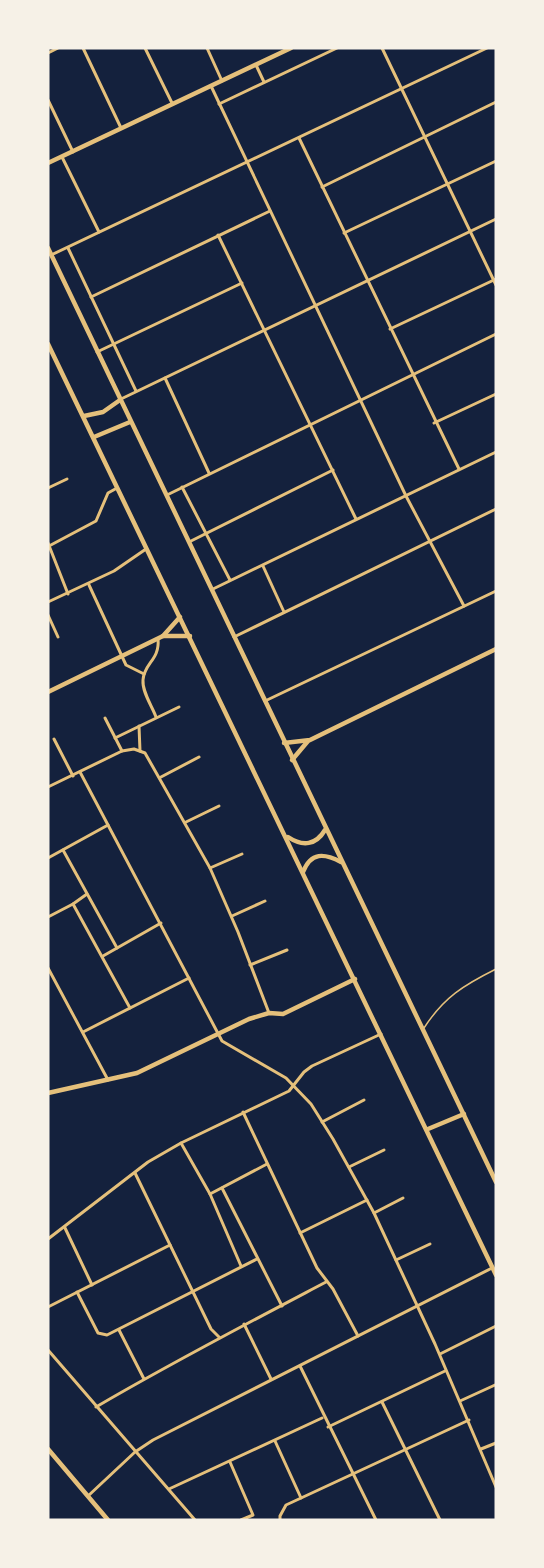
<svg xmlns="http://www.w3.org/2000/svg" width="544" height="1568" font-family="'Alegreya Sans',sans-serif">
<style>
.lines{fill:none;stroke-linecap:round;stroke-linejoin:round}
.service{stroke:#e5c07b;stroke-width:1.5}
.minor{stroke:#e5c07b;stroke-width:3}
.tertiary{stroke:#e5c07b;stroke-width:4.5}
.secondary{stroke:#e5c07b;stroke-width:4.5}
</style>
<rect width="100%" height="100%" fill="#14213d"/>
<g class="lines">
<path class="service" d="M424 1028C444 997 464 985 496 969"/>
<g class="minor">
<path d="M83 48 121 128"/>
<path d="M145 48 172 103"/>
<path d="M207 48 222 81"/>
<path d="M382 48 496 285"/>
<path d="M48 53 58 48"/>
<path d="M256 65 264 82"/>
<path d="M211 86 406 496 464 606"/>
<path d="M48 100 73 152"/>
<path d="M219 104 337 48"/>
<path d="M299 138 459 469"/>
<path d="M62 157 99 232"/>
<path d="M322 187 496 102"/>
<path d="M344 233 496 161"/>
<path d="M218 235 356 519"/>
<path d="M68 248 136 391"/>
<path d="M51 255 487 48"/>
<path d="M91 297 270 211"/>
<path d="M390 329 496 279"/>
<path d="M97 352 242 283"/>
<path d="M165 378 209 473"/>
<path d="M121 399 496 219"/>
<path d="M434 423 496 394"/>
<path d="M182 487 230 580"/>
<path d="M48 488 67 479"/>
<path d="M167 495 496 334"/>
<path d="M191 541 333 470"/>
<path d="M48 543 68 594"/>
<path d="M49 546 96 521 108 493 117 488"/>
<path d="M263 566 284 612"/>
<path d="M89 585 126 665 144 674"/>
<path d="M213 589 496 452"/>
<path d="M48 602 114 571 146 549"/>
<path d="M48 615 58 637"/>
<path d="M234 637 496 509"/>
<path d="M265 701 496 591"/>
<path d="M156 717C152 706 142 692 143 680 144 663 160 660 158 639"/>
<path d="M105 718 122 751"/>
<path d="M139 726 140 751"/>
<path d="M115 738 179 707"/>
<path d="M54 739 73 776"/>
<path d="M80 772 222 1041 286 1078 311 1104 333 1139 374 1213 435 1344 496 1487"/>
<path d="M161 777 199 757"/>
<path d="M48 787 122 751 134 749 145 753 210 868 238 932 269 1013"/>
<path d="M186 822 219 806"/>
<path d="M63 850 117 948"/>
<path d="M48 858 108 825"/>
<path d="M210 868 242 854"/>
<path d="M73 904 87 894"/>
<path d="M232 916 265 901"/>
<path d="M48 917 73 904 130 1008"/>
<path d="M103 956 161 923"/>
<path d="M250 965 287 950"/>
<path d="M48 968 108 1080"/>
<path d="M83 1032 189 978"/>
<path d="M243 1112 317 1268 333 1289 358 1336"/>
<path d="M322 1122 364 1100"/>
<path d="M181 1143 210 1194 241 1266"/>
<path d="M349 1167 384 1150"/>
<path d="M135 1173 211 1329 219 1337"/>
<path d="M222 1188 282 1306"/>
<path d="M210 1194 267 1164"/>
<path d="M374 1213 403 1198"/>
<path d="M65 1228 92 1285"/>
<path d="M300 1233 367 1200"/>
<path d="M48 1239 148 1162 181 1143 289 1091 304 1072 312 1066 381 1034"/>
<path d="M396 1260 430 1244"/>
<path d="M77 1292 98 1333 107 1335 257 1259"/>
<path d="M48 1307 170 1245"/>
<path d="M244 1324 271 1379"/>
<path d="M119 1330 144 1379"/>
<path d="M48 1350 195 1520"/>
<path d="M440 1354 496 1326"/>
<path d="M300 1366 376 1520"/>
<path d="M460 1401 495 1385"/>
<path d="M382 1402 440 1520"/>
<path d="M96 1407C171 1363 248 1323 326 1282"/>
<path d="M328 1427 445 1371"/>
<path d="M275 1441 301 1498"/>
<path d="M481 1449 496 1443"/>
<path d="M230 1462 253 1515 241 1520"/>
<path d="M169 1489 322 1418"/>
<path d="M88 1496 135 1452 153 1440 492 1268"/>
<path d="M280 1520V1516L286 1505 469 1420"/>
</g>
<g class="tertiary">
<path d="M163 636H190"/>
<path d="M48 692 163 636 180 617"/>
<path d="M284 743 310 740 496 649"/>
<path d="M292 760 308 741"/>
<path d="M48 1093 137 1073 249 1019 269 1013 283 1014 355 979"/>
<path d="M48 1449 108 1520"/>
</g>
<g class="secondary">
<path d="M48 163 291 48"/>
<path d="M48 248 496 1182"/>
<path d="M48 344 496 1275"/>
<path d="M84 416 103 412 120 400"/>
<path d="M94 437 130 422"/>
<path d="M288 837C303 847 316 845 325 830"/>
<path d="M303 872C311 852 324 853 341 862"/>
<path d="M428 1129 464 1114"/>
</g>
</g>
<rect width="544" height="1568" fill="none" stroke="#f6f1e7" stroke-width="99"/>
</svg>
